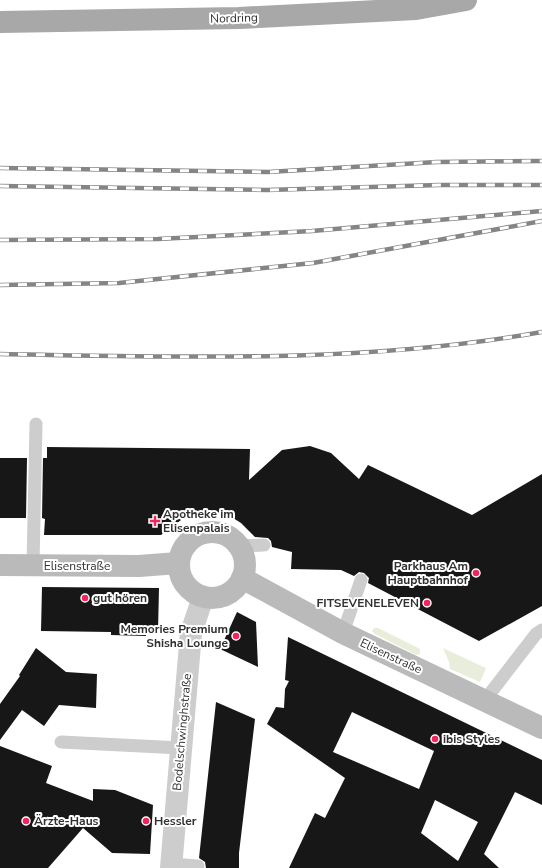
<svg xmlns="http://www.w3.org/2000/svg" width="542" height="868" font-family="'Nunito Sans',sans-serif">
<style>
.green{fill:#e9eedc}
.building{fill:#171717;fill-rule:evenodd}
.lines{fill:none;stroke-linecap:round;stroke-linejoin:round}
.lane{stroke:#cdcdcd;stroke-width:13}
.street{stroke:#cdcdcd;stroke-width:22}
.secondary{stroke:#bababa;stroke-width:22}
.primary{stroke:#a8a8a8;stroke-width:22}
.rail-casing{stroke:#858585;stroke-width:4.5}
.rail{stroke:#fff;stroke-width:3;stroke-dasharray:9;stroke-linecap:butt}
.poi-dot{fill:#f5235d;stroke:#fff;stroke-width:1.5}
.labels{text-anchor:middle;stroke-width:4;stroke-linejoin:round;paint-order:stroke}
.street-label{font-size:12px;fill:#303030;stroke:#fff}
.poi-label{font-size:12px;font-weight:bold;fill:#303030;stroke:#fff;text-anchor:start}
</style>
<rect width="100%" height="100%" fill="#fff"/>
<g class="green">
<path d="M374 628H378L420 649V654L416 655 375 634 372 631Z"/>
<path d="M443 648 486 668 480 682 450 669 449 662Z"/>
</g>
<g class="building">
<path d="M310 446 331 453 359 479 368 465 472 515 542 474V606L479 641 368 583 369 578 364 573 359 572 354 576 341 570 291 569 292 552 272 547 271 541 268 538 255 537 241 523 225 513 203 511 181 520 161 535H44L45 519 42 518 43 458H47V447L250 449 249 480 282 450Z"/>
<path d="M0 458H27L26 518H0Z"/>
<path d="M42 587 159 588 158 631H146V636L111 635V632L41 631Z"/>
<path d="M237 612 256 622 258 667 220 649Z"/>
<path d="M288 637 542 760V805L515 792 484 854 499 868H289L315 813 325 818 345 778 267 724 276 707 284 708 285 689 289 681 285 680ZM352 712 434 751 419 789 333 752ZM435 800 478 822 458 861 421 833Z"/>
<path d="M36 648 66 672 97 674 96 708 59 705 44 726 22 710 0 740V704L20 676 19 675Z"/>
<path d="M216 702 255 719 239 853V868H206L205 862 199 858Z"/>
<path d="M0 746 52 766 46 783 93 801V789L115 790 153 805 150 854 112 853 83 828 48 868H0Z"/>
</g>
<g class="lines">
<g class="lane">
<path d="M239 546 264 545"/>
<path d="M33 566 36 424"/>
<path d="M343 633 361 580"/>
<path d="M485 700 536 634 542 630"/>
<path d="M61 742 181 748"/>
<path d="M171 864 198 866"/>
</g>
<path class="street" d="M171 868 191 633 203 597"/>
<g class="secondary">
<circle cx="212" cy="565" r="33"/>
<path d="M0 565 139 566 178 563"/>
<path d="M242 578 343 633 542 728"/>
</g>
<path class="primary" d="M0 22 239 18 416 9 466 0"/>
<defs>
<g id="rail">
<path d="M0 168 268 172 437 162 542 161"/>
<path d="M0 186 267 190 439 185H542"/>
<path d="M0 240 158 239 312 231 542 211"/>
<path d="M0 285 119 283 313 263 542 221"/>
<path d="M0 354C181 357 363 364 542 332"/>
</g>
</defs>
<use href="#rail" class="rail-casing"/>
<use href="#rail" class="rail"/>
</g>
<g class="poi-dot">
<path d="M153 515h4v4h4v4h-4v4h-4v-4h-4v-4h4z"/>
<circle cx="476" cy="573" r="4"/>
<circle cx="85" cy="598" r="4"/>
<circle cx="427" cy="603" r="4"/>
<circle cx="236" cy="636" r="4"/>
<circle cx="435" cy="739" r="4"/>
<circle cx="26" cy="821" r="4"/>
<circle cx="146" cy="821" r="4"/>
</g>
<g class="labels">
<g class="street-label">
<text transform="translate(234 18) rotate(-2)" y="4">Nordring</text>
<text x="77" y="570">Elisenstraße</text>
<text transform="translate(391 656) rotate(25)" y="4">Elisenstraße</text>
<text transform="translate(182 732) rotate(-85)" y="4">Bodelschwinghstraße</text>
</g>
<g class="poi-label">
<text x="163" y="518">Apotheke im<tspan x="163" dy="14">Elisenpalais</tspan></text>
<text x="468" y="570" text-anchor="end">Parkhaus Am<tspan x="468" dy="14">Hauptbahnhof</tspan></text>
<text x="93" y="602">gut hören</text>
<text x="419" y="607" text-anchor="end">FITSEVENELEVEN</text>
<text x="228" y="633" text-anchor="end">Memories Premium<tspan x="228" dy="14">Shisha Lounge</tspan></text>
<text x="443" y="743">ibis Styles</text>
<text x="34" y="825">Ärzte-Haus</text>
<text x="154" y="825">Hessler</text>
</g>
</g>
</svg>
